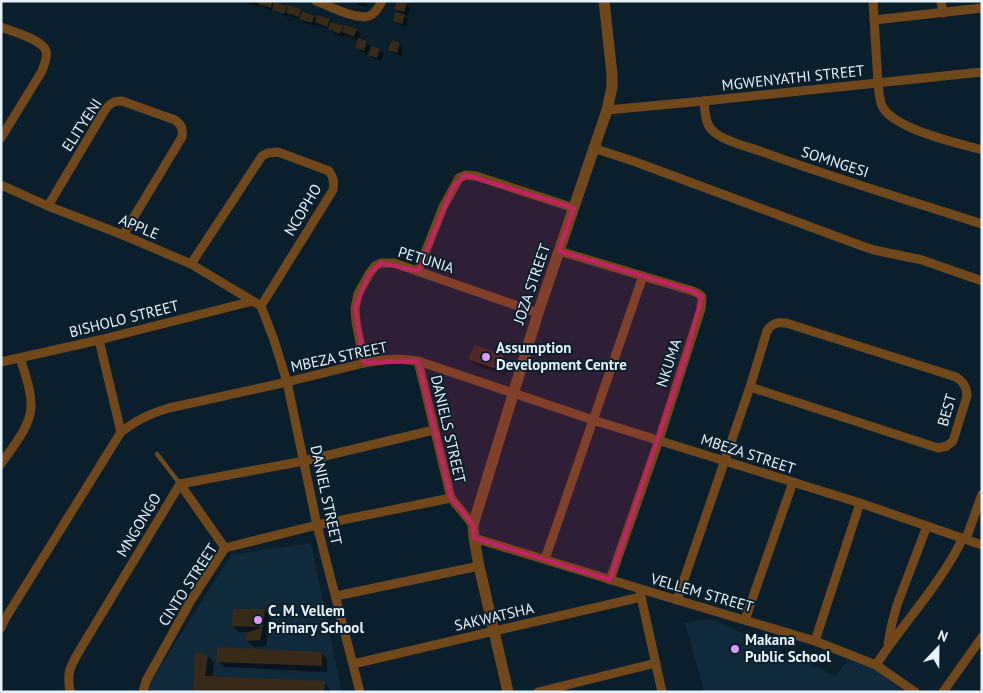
<svg xmlns="http://www.w3.org/2000/svg" width="983" height="693" font-family="'PT Sans',sans-serif">
<style>
.built{fill:#10293b}
.shadow{fill:#0007}
.building{fill:#382a18}
.lines{fill:none;stroke-linecap:round;stroke-linejoin:round}
.service{stroke:#71481b;stroke-width:4.5}
.minor{stroke:#71481b;stroke-width:9}
.tertiary{stroke:#71481b;stroke-width:11}
.marked{fill:#c42363;fill-opacity:0.2;stroke:#c42363;stroke-width:4;stroke-linejoin:round}
.poi-dot{fill:#d99af7;stroke:#0b1e2b;stroke-width:2}
.labels{text-anchor:middle;stroke-width:4;stroke-linejoin:round;paint-order:stroke}
.street-label{font-size:15px;fill:#e6f2fb;stroke:#0b1e2b}
.poi-label{font-size:15px;font-weight:bold;fill:#e6f2fb;stroke:#0b1e2b;text-anchor:start}
</style>
<rect width="100%" height="100%" fill="#0b1e2b"/>
<g class="built">
<path d="M311 543 342 692H149L148 686 231 555Z"/>
<path d="M711 619 836 676 847 660 875 669 904 692H704L685 623Z"/>
</g>
<g class="shadow">
<path d="M247 1H272L275 3 286 7 288 10H300L303 13 314 17 317 20H329L334 24 342 27 344 29 356 30 360 34 358 39 366 42 370 46 367 54 360 51 357 47 359 40 347 36 345 34 344 37 333 33 329 29 320 26 317 23 316 26 305 23 302 20 291 16 289 14 288 17 263 7 261 5 260 7 249 4Z"/>
<path d="M355 1H368L367 7 358 5Z"/>
<path d="M406 4 410 8 408 15 400 12 396 8Z"/>
<path d="M404 16 408 20 406 27 398 24 394 20Z"/>
<path d="M400 44 403 48 401 56 394 54 390 50Z"/>
<path d="M380 50 384 54 381 61 374 59 370 55Z"/>
<path d="M475 346 504 356 510 363 505 375 475 365 469 359Z"/>
<path d="M264 610 271 617 266 646 254 647 247 641V632H238L232 625Z"/>
<path d="M321 653 327 659V672L224 667 218 661Z"/>
<path d="M208 656 214 662 212 677 324 683 330 689V692H195Z"/>
</g>
<g class="building">
<path d="M259 1H273L271 8 258 4Z"/>
<path d="M397 1 407 3 404 12 394 9Z"/>
<path d="M274 2 287 6 284 14 272 10Z"/>
<path d="M288 5 301 9 299 17 286 13Z"/>
<path d="M302 11 314 16 312 23 299 19Z"/>
<path d="M395 12 405 15 402 24 393 21Z"/>
<path d="M317 15 330 19 327 27 315 22Z"/>
<path d="M330 22 343 26 340 34 328 29Z"/>
<path d="M344 25 357 29 354 37 342 32Z"/>
<path d="M358 38 367 41 364 51 355 48Z"/>
<path d="M392 40 400 43 397 53 388 50Z"/>
<path d="M372 46 380 49 377 58 368 55Z"/>
<path d="M475 345 504 355 499 370 468 359Z"/>
<path d="M233 609H265L263 627 260 640 246 641V633L263 627 231 626Z"/>
<path d="M217 647 322 652V666L216 662Z"/>
<path d="M195 652 208 655 205 676 325 681 324 692H193Z"/>
</g>
<g class="lines">
<path class="service" d="M157 454 180 484"/>
<g class="minor">
<path d="M316 1C330 6 355 20 369 16 375 14 379 7 382 1"/>
<path d="M873 1 878 83C879 91 879 99 882 106 893 129 958 143 982 150"/>
<path d="M941 1 943 13"/>
<path d="M874 20 982 8"/>
<path d="M1 27C12 31 43 40 46 51 48 58 44 64 42 71L1 138"/>
<path d="M704 101C705 110 705 124 712 130 720 140 748 147 760 151 833 178 908 200 982 224"/>
<path d="M607 110 704 101 982 72"/>
<path d="M593 148 633 161 862 246 874 250 922 260 982 281"/>
<path d="M1 185 48 206 123 235 191 264 261 306"/>
<path d="M48 206 105 110C110 103 114 101 122 101L175 120C182 125 183 129 182 137L123 235"/>
<path d="M559 251 693 291 699 294 702 297 701 309 659 440 610 580"/>
<path d="M191 264 262 156 268 153 278 152 329 171C334 178 334 182 333 190L261 306"/>
<path d="M418 271 443 207 459 178 466 175 476 176 574 208"/>
<path d="M261 306 274 340 287 382 317 525 360 692"/>
<path d="M99 340 121 432"/>
<path d="M418 361 451 498 473 525"/>
<path d="M1 362 99 340 253 301"/>
<path d="M364 363 356 322 355 308 358 294 369 274 375 266 381 263H394L538 313"/>
<path d="M1 464C11 449 30 427 31 408 32 392 25 374 20 358"/>
<path d="M180 484 225 548"/>
<path d="M474 538 677 600 815 641 876 665 915 692"/>
<path d="M966 539 982 494"/>
<path d="M545 559 643 276"/>
<path d="M640 592 662 692"/>
<path d="M336 596 479 566"/>
<path d="M677 600 750 387 767 331C772 323 777 322 786 323L956 377C964 382 967 388 967 396L953 441 947 446 938 448 750 387"/>
<path d="M745 620 793 482"/>
<path d="M1 628 5 619 121 432C137 420 149 414 169 408L287 382 364 363 383 360 399 359 418 361 593 420 860 503 982 545"/>
<path d="M815 641 860 503"/>
<path d="M888 644 892 623 897 605 927 526"/>
<path d="M353 664 641 597"/>
<path d="M876 665C904 622 940 585 963 538"/>
<path d="M70 692C67 673 69 669 78 653L180 484 304 461 434 430"/>
<path d="M143 692 146 681 151 672 190 602 225 548 317 525 451 498"/>
<path d="M538 692 656 663"/>
<path d="M943 692 982 637"/>
</g>
<path class="tertiary" d="M508 692 479 566 474 538 473 525 538 313 607 110 612 87V74L604 1"/>
</g>
<path class="marked" d="M466 175 574 208 559 251 693 291 702 297 685 359 610 580 474 538 473 525 451 498 418 361 364 363 355 308 369 274 381 263 418 271 453 187Z"/>
<g class="poi-dot">
<circle cx="486" cy="357" r="5"/>
<circle cx="258" cy="620" r="5"/>
<circle cx="735" cy="649" r="5"/>
</g>
<g class="labels">
<g class="street-label">
<text transform="translate(793 78) rotate(-6)" y="5">MGWENYATHI STREET</text>
<text transform="translate(82 125) rotate(-57)" y="5">ELITYENI</text>
<text transform="translate(835 162) rotate(18)" y="5">SOMNGESI</text>
<text transform="translate(303 210) rotate(-59)" y="5">NCOPHO</text>
<text transform="translate(139 227) rotate(23)" y="5">APPLE</text>
<text transform="translate(426 260) rotate(17)" y="5">PETUNIA</text>
<text transform="translate(532 284) rotate(-71)" y="5">JOZA STREET</text>
<text transform="translate(124 319) rotate(-14)" y="5">BISHOLO STREET</text>
<text transform="translate(339 357) rotate(-12)" y="5">MBEZA STREET</text>
<text transform="translate(669 363) rotate(-72)" y="5">NKUMA</text>
<text transform="translate(947 410) rotate(-74)" y="5">BEST</text>
<text transform="translate(448 429) rotate(77)" y="5">DANIELS STREET</text>
<text transform="translate(748 454) rotate(18)" y="5">MBEZA STREET</text>
<text transform="translate(326 495) rotate(78)" y="5">DANIEL STREET</text>
<text transform="translate(139 525) rotate(-59)" y="5">MNGONGO</text>
<text transform="translate(188 585) rotate(-57)" y="5">CINTO STREET</text>
<text transform="translate(702 593) rotate(16)" y="5">VELLEM STREET</text>
<text transform="translate(494 617) rotate(-13)" y="5">SAKWATSHA</text>
</g>
<g class="poi-label">
<text x="496" y="353">Assumption<tspan x="496" dy="17">Development Centre</tspan></text>
<text x="268" y="616">C. M. Vellem<tspan x="268" dy="17">Primary School</tspan></text>
<text x="745" y="645">Makana<tspan x="745" dy="17">Public School</tspan></text>
</g>
</g>
<rect width="983" height="693" fill="none" stroke="#e6f2fb" stroke-width="5"/>
<g transform="translate(938 648) rotate(22)" stroke="#0b1e2b" stroke-width="4" paint-order="stroke">
<path d="M0-4L9 19L0 12L-9 19Z" fill="#e6f2fb"/>
<text y="-8" font-size="14" font-weight="bold" text-anchor="middle" fill="#e6f2fb">N</text>
</g>
</svg>
